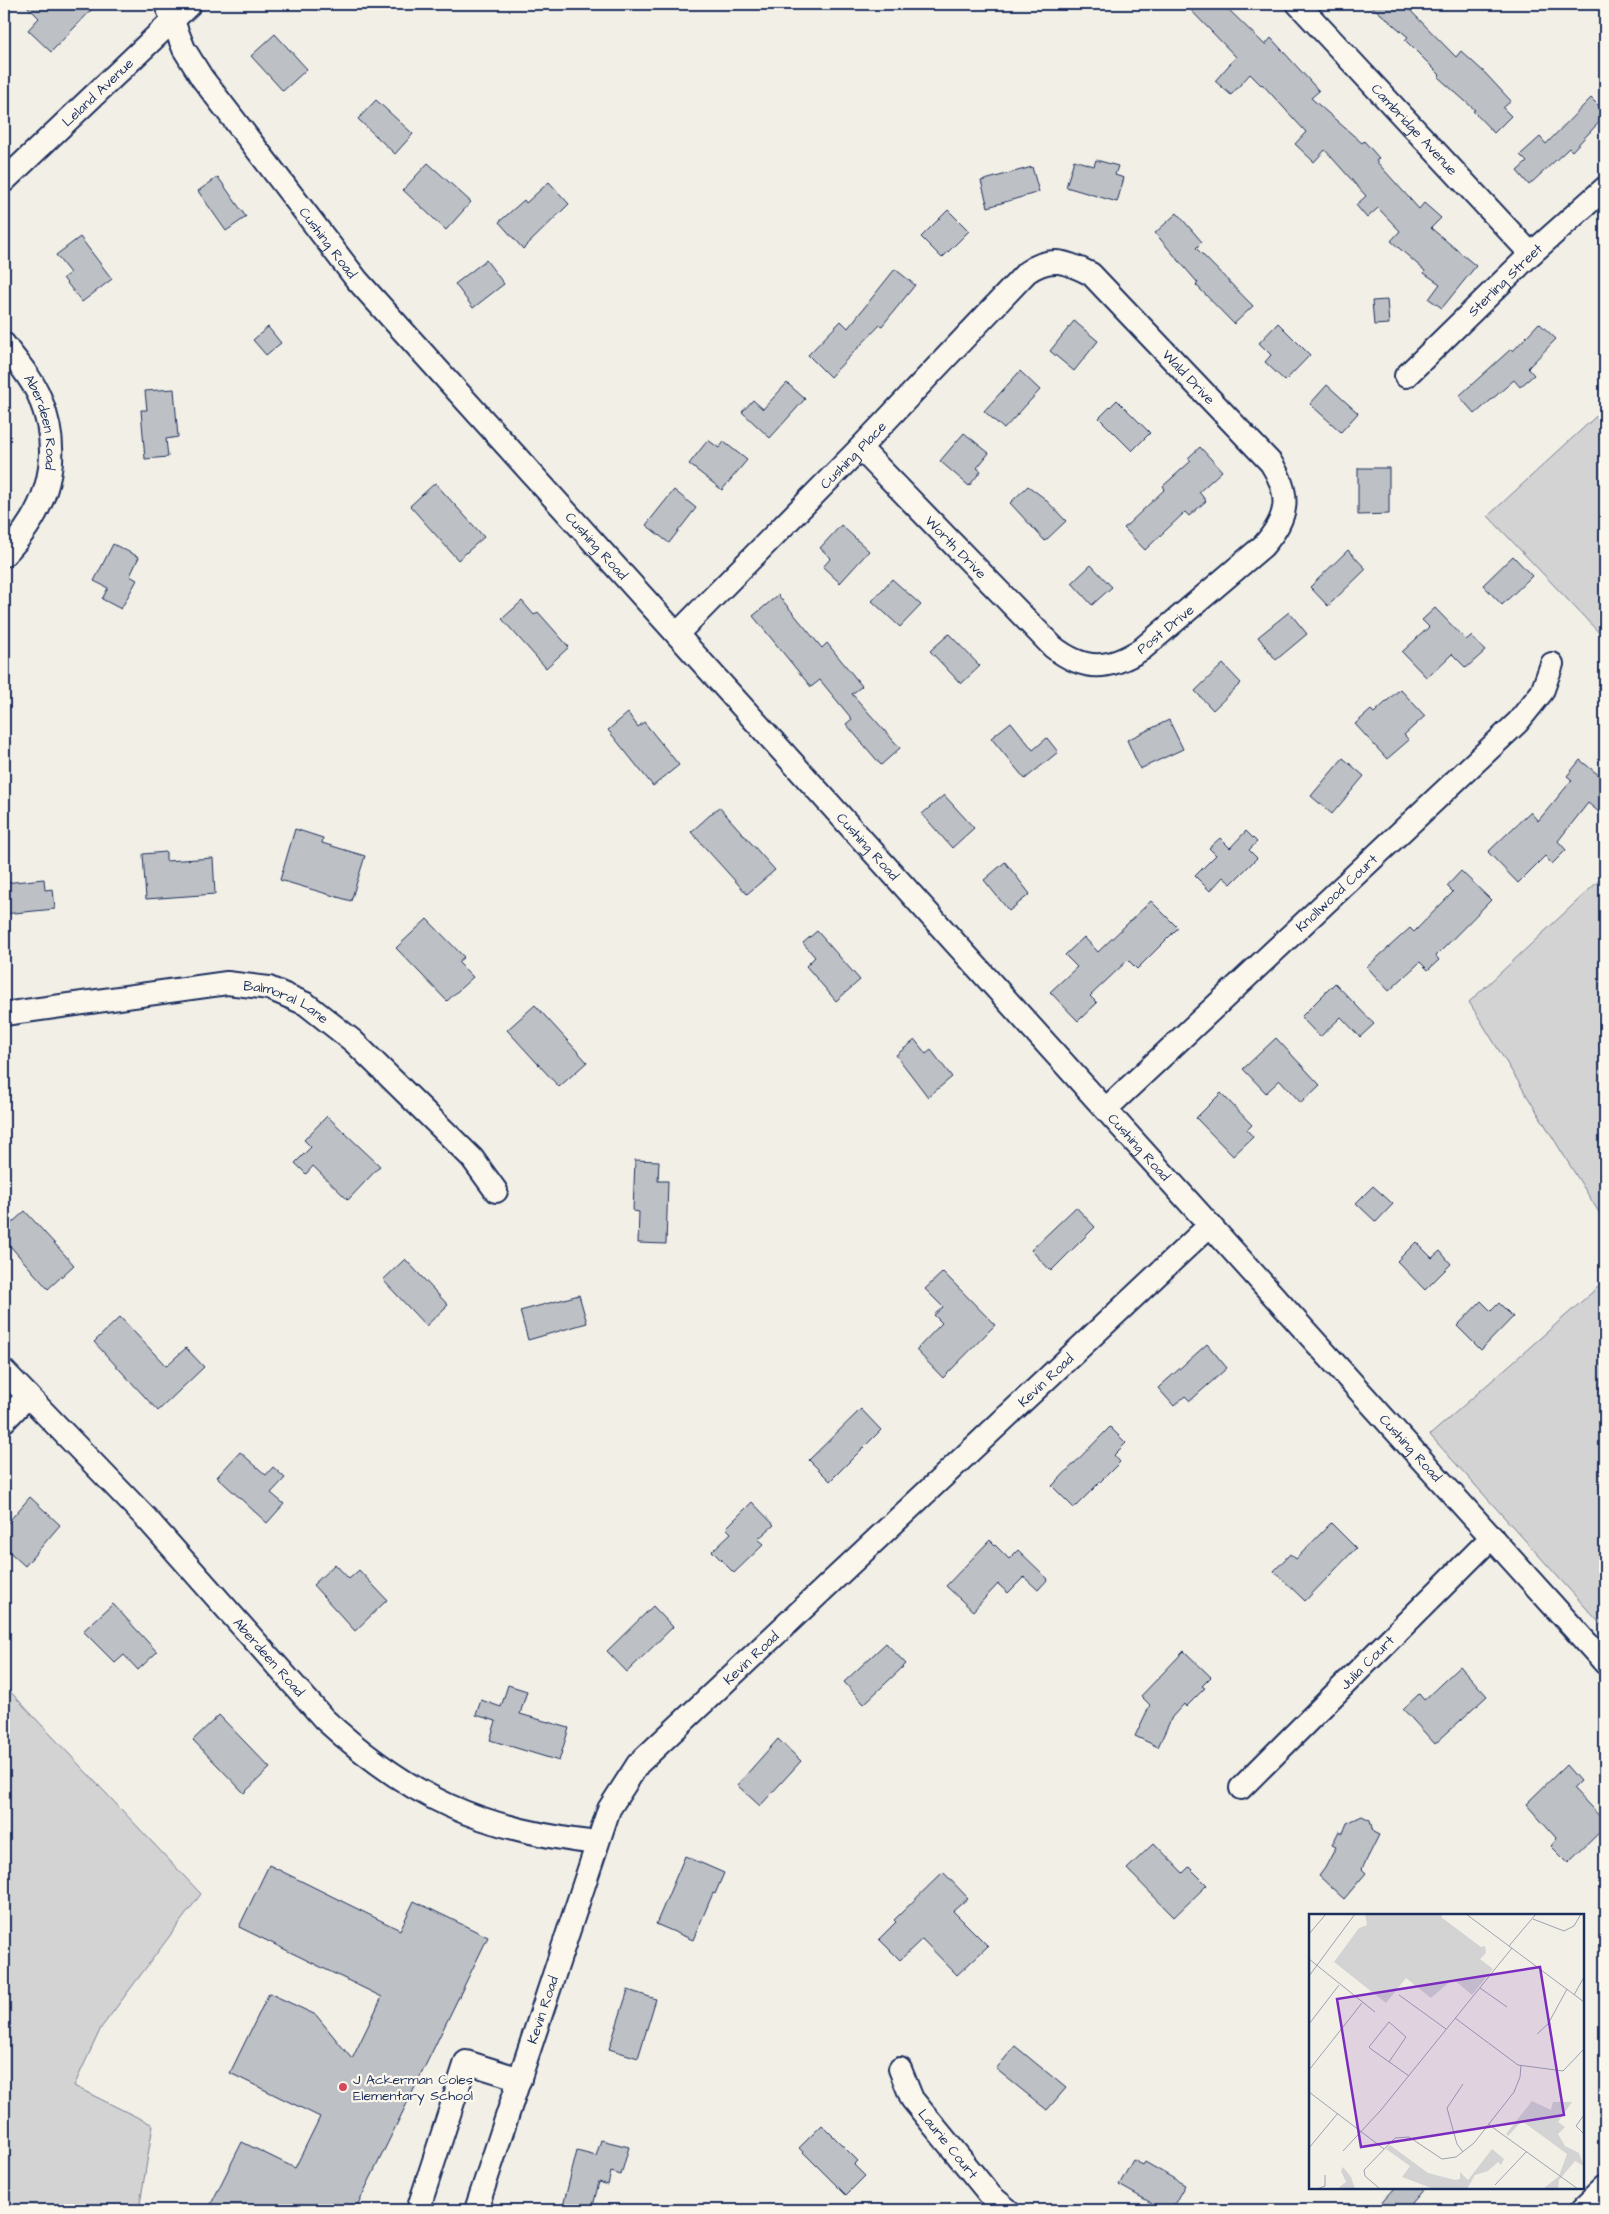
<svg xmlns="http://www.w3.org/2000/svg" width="1609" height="2214" viewBox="0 0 1609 2214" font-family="'Architects Daughter',sans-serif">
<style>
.green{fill:#d2d3d2;stroke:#768198}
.building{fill:#bdc0c4;stroke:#1b2f5e}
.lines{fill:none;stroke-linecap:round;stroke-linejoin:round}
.minor-casing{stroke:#1b2f5e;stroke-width:26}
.minor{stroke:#fbf7ec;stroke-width:22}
.poi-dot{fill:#d1495b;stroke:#fbf7ec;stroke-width:2}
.labels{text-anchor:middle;stroke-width:4.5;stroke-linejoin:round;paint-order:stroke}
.street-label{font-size:14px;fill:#1b2f5e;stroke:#fbf7ec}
.poi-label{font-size:14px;fill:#1b2f5e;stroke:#fbf7ec;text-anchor:start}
.inset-road{fill:none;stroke:#9ca2b0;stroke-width:1}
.view{fill:#7b2cbf;fill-opacity:0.15;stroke:#7b2cbf;stroke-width:2.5}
.inset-edge{fill:none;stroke:#1b2f5e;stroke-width:2.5}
</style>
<rect width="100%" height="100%" fill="#f2efe6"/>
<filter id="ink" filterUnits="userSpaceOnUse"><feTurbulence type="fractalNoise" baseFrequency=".02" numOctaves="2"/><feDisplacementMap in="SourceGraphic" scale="10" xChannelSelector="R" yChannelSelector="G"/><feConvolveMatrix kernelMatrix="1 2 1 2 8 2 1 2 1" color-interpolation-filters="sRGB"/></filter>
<g filter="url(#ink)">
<path class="green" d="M1605,408V639L1488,516Z
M1605,875V1222L1469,1002Z
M1605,1281V1629L1430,1435Z
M4,1685L201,1894L101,2028L74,2086L153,2125L139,2210H11L4,2203Z"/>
<path class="building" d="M25,4H97L51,52L28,30L39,18Z
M1185,4H1223L1265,45L1271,38L1319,91L1311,98L1362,143L1364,141L1379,158L1376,161L1419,209L1424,203L1441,218L1431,228L1476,266L1442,308L1429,299L1440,284L1424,273L1425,271L1391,241L1400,231L1378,208L1367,218L1356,205L1366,196L1325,150L1314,162L1295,144L1306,132L1262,84L1261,85L1250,74L1231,95L1215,81L1236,57Z
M1369,4H1404L1456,57L1461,51L1485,73L1511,101L1503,108L1511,116L1494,133L1473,111L1475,110L1438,77L1440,75L1405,40L1408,37Z
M275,34L307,69L283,91L251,56Z
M1591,98L1605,112V116L1572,151L1569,148L1529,185L1517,171L1527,162L1520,155L1540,137L1546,144Z
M376,100L413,134L395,154L358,119Z
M1074,160L1094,166L1096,160L1118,166L1115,175L1124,178L1117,202L1066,187Z
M428,163L471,202L446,230L403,190Z
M1032,167L1039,192L988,207L981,181Z
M218,177L246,217L226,231L198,191Z
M549,182L569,204L523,249L499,222L524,200L526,203Z
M948,210L969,231L942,258L921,237Z
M1177,213L1202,242L1196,248L1253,306L1234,324L1196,285L1198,283L1155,233Z
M80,237L112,279L82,302L63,278L70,273L56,255Z
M486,260L504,284L473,308L455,284Z
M895,269L915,285L882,326L880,325L830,377L808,355L841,321L848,328Z
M1387,300L1389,324L1374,325L1372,301Z
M1074,321L1098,341L1074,371L1050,351Z
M1278,323L1310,355L1285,381L1265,362L1271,355L1259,343Z
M1539,323L1556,339L1528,368L1534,375L1520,387L1514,380L1475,414L1459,396L1511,349L1513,351Z
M268,327L281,343L266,355L253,340Z
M1020,371L1040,390L1004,429L984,411Z
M787,383L805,399L770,438L742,412L753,400L763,409Z
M1327,385L1358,413L1341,432L1310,404Z
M174,389L178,437L166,439L168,457L145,459L141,410H147L145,391Z
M1117,400L1150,433L1132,451L1099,418Z
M964,433L989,453L977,468L981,471L969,486L940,461Z
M708,440L719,448L724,442L747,460L722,490L689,464Z
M1200,447L1222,471L1199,492L1206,501L1189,516L1185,512L1145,550L1124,528L1165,489L1163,486L1191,461L1188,458Z
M1358,468H1389V514L1358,515Z
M435,483L484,537L458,560L410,506Z
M1028,486L1044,498L1066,521L1045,541L1010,503Z
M674,490L696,508L669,543L646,525Z
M841,525L869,551L840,583L823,567L831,558L820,548Z
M113,544L139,557L130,576L137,580L121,609L102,599L108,588L94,581Z
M1348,550L1366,569L1328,606L1310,587Z
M1513,556L1532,576L1502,605L1483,585Z
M1091,565L1112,587L1092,605L1072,583Z
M892,579L921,605L900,627L872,601Z
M778,595L822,648L827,643L862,686L852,694L900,748L881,765L846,724L852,719L820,680L811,687L753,616Z
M522,601L534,615L538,612L569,647L546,668L502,619Z
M1435,608L1466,640L1471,636L1485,651L1466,668L1452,654L1427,678L1402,652L1429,627L1422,620Z
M1289,612L1307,634L1276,660L1258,637Z
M949,634L980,666L961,684L930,651Z
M1223,664L1241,683L1213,710L1195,691Z
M1400,689L1425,716L1404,735L1409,740L1387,759L1355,724L1371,710L1374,713Z
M628,713L638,727L644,722L679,765L653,786L608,730Z
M1169,720L1183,749L1140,769L1127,740Z
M1011,722L1033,750L1047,738L1058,752L1025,779L991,738Z
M1343,758L1364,776L1332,814L1311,796Z
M1580,760L1605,780V817L1588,803L1558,841L1566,850L1552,864L1545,856L1518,883L1488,852L1530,812L1538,821L1572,780L1567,776Z
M944,795L974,828L952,848L922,814Z
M719,807L775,870L747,894L691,832Z
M295,829L323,838L322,843L365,856L351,901L280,880Z
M1246,831L1257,842L1249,850L1257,858L1231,884L1223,877L1210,891L1195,876L1216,855L1209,848L1220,838L1230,848Z
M166,852V861L213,858L215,894L146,899L143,854Z
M1005,862L1030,894L1009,911L984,880Z
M1461,871L1491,900L1436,956L1439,960L1428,970L1420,962L1389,991L1367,967L1410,928L1414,932L1453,892L1447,886Z
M44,879L45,890L53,889L55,909L4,914V883Z
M1151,901L1178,928L1137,969L1128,960L1090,996L1097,1003L1078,1021L1050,992L1077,967L1065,955L1084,937L1098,952Z
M427,919L464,957L458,962L473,977L447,1001L396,948Z
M817,931L860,980L836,1001L806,966L815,957L803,943Z
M1335,983L1374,1024L1360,1037L1341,1017L1320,1037L1301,1017Z
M535,1005L587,1062L559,1087L507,1030Z
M1276,1038L1320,1085L1301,1103L1280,1080L1266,1093L1243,1069Z
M915,1040L926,1054L931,1050L952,1077L928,1097L896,1055Z
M1221,1093L1252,1125L1247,1130L1253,1137L1233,1156L1196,1118Z
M327,1116L380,1166L348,1200L313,1166L306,1174L295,1163L311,1147L304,1140Z
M635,1160L659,1161L658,1181H668L666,1244L638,1243L639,1212L633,1211Z
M1373,1186L1393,1204L1376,1222L1356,1203Z
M1076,1207L1095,1227L1051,1271L1031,1250Z
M25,1211L74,1265L48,1289L4,1239V1230Z
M1416,1242L1432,1258L1440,1251L1451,1264L1425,1290L1397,1261Z
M405,1259L448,1305L426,1326L383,1280Z
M943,1272L995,1325L943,1378L916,1350L942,1323L934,1315L943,1307L925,1289Z
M579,1295L587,1323L528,1340L520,1311Z
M1481,1301L1491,1311L1499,1303L1513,1317L1481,1350L1457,1326Z
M120,1317L166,1366L186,1348L204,1367L158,1411L94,1342Z
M1207,1344L1227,1368L1190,1401L1185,1396L1174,1406L1158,1388Z
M861,1409L881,1430L830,1481L809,1460Z
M1110,1427L1126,1443L1114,1455L1120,1462L1074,1508L1052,1486Z
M240,1452L266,1475L273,1467L285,1478L271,1493L284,1504L267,1523L217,1477Z
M30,1497L60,1525L25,1566L4,1547V1527Z
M752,1502L774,1525L758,1539L764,1544L734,1573L712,1551L731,1533L726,1528Z
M1331,1523L1356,1548L1305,1601L1274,1571L1290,1554L1296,1559Z
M990,1540L1009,1559L1018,1550L1048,1579L1038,1590L1024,1577L1008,1593L998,1584L973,1611L946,1586Z
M335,1564L349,1579L359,1570L387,1600L355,1631L313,1585Z
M113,1604L157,1652L138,1670L124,1655L115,1663L83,1631Z
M653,1606L673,1627L627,1672L607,1651Z
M886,1643L906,1664L864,1704L844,1682Z
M1184,1651L1211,1677L1202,1686L1205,1688L1186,1707L1184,1704L1172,1717L1158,1747L1135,1736L1150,1705L1141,1696Z
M1460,1666L1487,1696L1435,1744L1403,1709L1419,1694L1424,1700Z
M508,1685L527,1691L520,1714L569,1728L559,1761L490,1740L496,1721L476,1715L481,1700L501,1707Z
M219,1715L270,1768L244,1793L193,1740Z
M778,1739L801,1761L760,1806L737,1785Z
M1566,1765L1580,1781L1573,1788L1605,1822V1827L1568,1863L1551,1846L1557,1839L1526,1804Z
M1362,1816L1370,1820L1373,1832L1379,1835L1362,1869L1366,1873L1344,1899L1319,1876L1325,1868L1336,1847L1332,1845L1339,1831L1343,1833L1347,1823Z
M1154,1843L1183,1873L1189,1867L1207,1885L1174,1917L1127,1869Z
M685,1856L724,1873L715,1894L713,1893L693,1940L656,1924Z
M269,1865L400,1930L414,1901L488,1937L355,2210H208L242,2142L295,2168L320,2117L230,2073L269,1993L316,2015L352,2059L382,1997L239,1927Z
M943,1872L968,1898L953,1911L988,1946L957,1975L922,1939L900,1960L879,1939L896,1922L894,1920Z
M628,1990L656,1999L638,2058L609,2049Z
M1015,2046L1066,2088L1047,2110L996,2069Z
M822,2125L858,2161L854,2165L865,2176L846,2195L799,2148Z
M601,2140L629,2147L621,2175L611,2172L608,2185L599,2182L592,2210H562L577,2151L596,2156Z
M1133,2160L1143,2165L1145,2162L1185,2185L1171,2210H1164L1119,2185Z
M1395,2188H1425L1406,2210H1375Z"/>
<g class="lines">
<g class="minor-casing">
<g id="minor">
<path id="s1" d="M166,4L184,49L202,78L357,280L1605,1663"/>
<path id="s2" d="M1298,4L1531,254"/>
<path id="s3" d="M4,181L190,4"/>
<path id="s4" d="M4,344C16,361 32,378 40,398C64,458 48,510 4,555"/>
<path id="s5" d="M1406,376L1531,254L1605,188"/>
<path id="s6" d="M677,634L860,448L1027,272C1051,255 1067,262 1091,274L1271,463C1292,496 1288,518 1263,546L1142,649C1109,670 1085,672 1053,647L860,448"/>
<path id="s7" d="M4,1014L227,983L269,988L306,1004L353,1041L472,1158L496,1191"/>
<path id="s8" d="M1106,1109L1518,722L1542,692L1552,664"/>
<path id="s9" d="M4,1371L147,1519L324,1719C410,1798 481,1830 597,1843"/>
<path d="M4,1421L28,1396"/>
<path id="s10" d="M1241,1788L1492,1537"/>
<path id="s11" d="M900,2069L912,2099L991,2196L1008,2210"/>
<path d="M418,2210L466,2062L520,2079"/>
<path id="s12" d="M476,2210L609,1809L638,1764L1210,1225"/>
<path d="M1582,2210L1605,2188"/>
</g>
</g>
<use href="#minor" class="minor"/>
</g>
</g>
<circle class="poi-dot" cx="343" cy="2087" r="5"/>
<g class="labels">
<g class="street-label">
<text dy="5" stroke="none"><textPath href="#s3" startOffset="129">Leland Avenue</textPath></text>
<text dy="5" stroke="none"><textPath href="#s2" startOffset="171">Cambridge Avenue</textPath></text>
<text dy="5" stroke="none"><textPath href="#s1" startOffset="290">Cushing Road</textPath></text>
<text dy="5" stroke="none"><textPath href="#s5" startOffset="138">Sterling Street</textPath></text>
<text dy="5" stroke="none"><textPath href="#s6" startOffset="714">Wald Drive</textPath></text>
<text dy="5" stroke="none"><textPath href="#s4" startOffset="89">Aberdeen Road</textPath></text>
<text dy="5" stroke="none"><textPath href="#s6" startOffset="251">Cushing Place</textPath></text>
<text dy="5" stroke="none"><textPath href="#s1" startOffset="695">Cushing Road</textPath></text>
<text transform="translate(956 547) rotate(46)" y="5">Worth Drive</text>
<text transform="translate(1165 629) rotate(-39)" y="5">Post Drive</text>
<text dy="5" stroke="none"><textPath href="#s1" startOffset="1100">Cushing Road</textPath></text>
<text dy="5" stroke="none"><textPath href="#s8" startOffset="316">Knollwood Court</textPath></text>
<text dy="5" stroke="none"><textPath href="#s7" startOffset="288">Balmoral Lane</textPath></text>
<text dy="5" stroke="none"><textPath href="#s1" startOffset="1505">Cushing Road</textPath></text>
<text dy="5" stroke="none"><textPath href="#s12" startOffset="1036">Kevin Road</textPath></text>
<text dy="5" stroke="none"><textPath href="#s1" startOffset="1910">Cushing Road</textPath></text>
<text dy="5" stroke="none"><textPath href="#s9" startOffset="390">Aberdeen Road</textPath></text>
<text dy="5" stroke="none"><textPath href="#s12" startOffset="631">Kevin Road</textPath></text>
<text dy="5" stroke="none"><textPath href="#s10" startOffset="178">Julia Court</textPath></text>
<text dy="5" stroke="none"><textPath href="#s12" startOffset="211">Kevin Road</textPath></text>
<text dy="5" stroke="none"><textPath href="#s11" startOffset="90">Laurie Court</textPath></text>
</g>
<g class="poi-label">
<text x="353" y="2084">J Ackerman Coles<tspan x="353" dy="16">Elementary School</tspan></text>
</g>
</g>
<g transform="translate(1309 1914)">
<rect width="275" height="275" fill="#f2efe6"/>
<path d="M56,0H134L132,3L172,33L176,32L177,39L171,45L184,55L163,81L144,65L122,84L97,64L77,89L25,48L50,14L58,11ZM223,187L242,196L244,188H263L249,208L256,213L249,220L256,232L270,239L275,252L266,247L250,266L249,275H234L250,262L258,240L213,207L199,222L197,220ZM81,231L119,259L146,266L151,265V258L159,266L183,235L195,245L192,251L189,248L179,257L166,261L158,275H125L93,263L101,252L77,235ZM34,253L42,263L46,275H28L37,268L32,257Z" fill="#d2d3d2"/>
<path class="inset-road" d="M157,0L275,88M224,5L255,17L265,12L272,0M0,20L17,0M200,32L227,0M0,45L66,98M0,62L46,0M171,74L198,93M90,81L137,115M265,81L275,63M146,104L209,151L254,157L275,135M0,110L30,71M228,120L239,110L258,75M80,148L97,123L80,108L60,133L62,135L100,162M0,156L53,89M154,170L138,194L148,230L154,238M0,178L75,235M275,201L267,212L275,220M179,210L269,275M0,234L29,199M34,237L72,196L203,34M186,271L218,237M8,275L16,272V261M71,275L56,262L55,256L86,224L100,223L133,245L147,243L165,229L205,178L211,163L212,151"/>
<path class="view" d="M231,53L255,201L52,233L28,85Z"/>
<rect width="275" height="275" class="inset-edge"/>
</g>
<rect width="1609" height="2214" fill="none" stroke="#fbf7ec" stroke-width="20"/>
<rect x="10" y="10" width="1589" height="2194" fill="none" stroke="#1b2f5e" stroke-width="2" filter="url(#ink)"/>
</svg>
